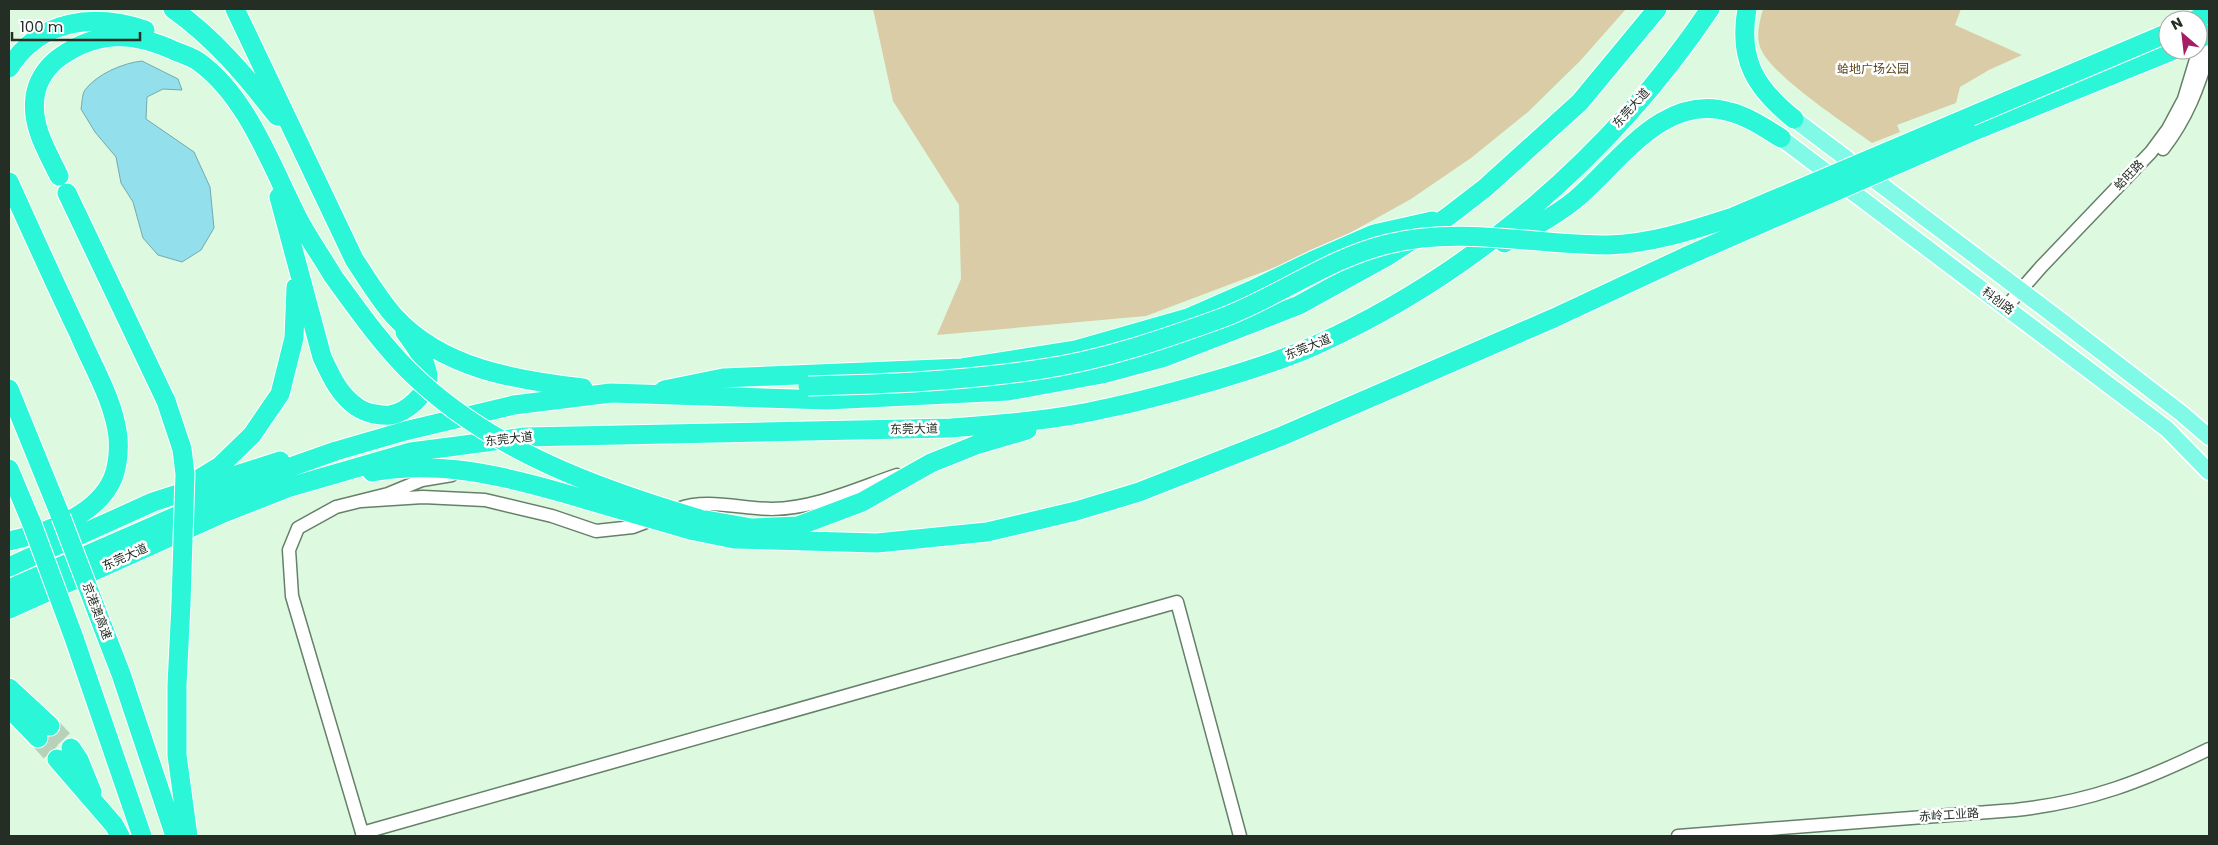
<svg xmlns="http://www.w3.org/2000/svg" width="2218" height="845" viewBox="0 0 2218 845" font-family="Poppins,'Noto Sans SC',sans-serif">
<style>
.green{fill:#dbcca8}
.water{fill:#93dfeb;stroke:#72aab0}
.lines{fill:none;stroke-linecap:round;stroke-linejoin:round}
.highway-tunnel{stroke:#b8d1bb;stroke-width:19;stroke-dasharray:19 9;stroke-linecap:butt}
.minor-casing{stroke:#668069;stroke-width:15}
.major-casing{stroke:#fff;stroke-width:19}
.highway-casing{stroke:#fff;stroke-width:21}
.minor{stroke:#fff;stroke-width:12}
.major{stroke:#80fae7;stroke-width:16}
.highway{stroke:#2bf6d7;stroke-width:19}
.highway-bridge-casing{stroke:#fff;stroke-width:21;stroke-linecap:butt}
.highway-bridge{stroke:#2bf6d7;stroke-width:19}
.labels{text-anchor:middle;stroke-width:5;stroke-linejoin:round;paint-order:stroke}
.park-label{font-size:12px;fill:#57451b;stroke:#fff}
.street-label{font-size:12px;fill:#242e25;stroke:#fff}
</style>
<rect width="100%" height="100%" fill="#ddfae0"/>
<path class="green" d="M873,9H1626L1580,61L1528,112L1471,158L1411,199L1348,234L1281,265L1146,316L937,335L961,279L959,205L893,101Z
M1763,9H1961L1955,25L2022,55L1989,70L1960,87L1956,103L1897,125L1900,132L1872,143C1847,125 1769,74 1760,47C1756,35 1760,20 1763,9Z"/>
<path class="water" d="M142,61L178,79L182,90L163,89L147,97L146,119L194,152L210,187L214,228L201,250L182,262L158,255L143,238L133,202L121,183L116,157L95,132L81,109C82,104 82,94 85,90C97,74 123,63 142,61Z"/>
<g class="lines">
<path class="highway-tunnel" d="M50,726L71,748
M38,738L57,759"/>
<g class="minor-casing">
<path id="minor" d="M2163,149C2187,118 2198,88 2209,51
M2006,307L2041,267L2151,152L2168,129L2184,99L2204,33
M361,501L423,497L485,500L552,516L596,531L633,527L654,519
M678,509C706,498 743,509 772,509C816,508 856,489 897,475
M362,833L1177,602L1240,836
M363,836L292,596L289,550L298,528L336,507L388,494L422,480L452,475
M1678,836L2015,810C2090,802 2143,781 2209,749"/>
</g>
<g class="major-casing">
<path id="major" d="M1794,119L2060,320L2181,413L2209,437
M1781,138L2167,429L2209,472"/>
</g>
<g class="highway-casing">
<path id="highway" d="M173,9C214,38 246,76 277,116
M235,9L354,259C367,279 379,299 394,316C442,369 516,380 583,388
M1747,9C1738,59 1755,88 1794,119
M2195,20L2209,13
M9,68C40,19 94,13 145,30
M1969,133L2174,50
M59,176C47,151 31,126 35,97C37,81 47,66 60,57C98,30 134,32 175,51C182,54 192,57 199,62C249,98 273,171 301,224C311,242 323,259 333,276
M9,182C32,233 55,284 79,334C93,367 114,401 118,437C119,451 118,465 113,478C97,516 45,533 9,541
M67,193L166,401
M279,197L322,357C331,376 339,395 357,407C365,413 380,416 390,415C406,413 429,393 428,376C426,359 414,345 405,332
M1504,243C1528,230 1554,217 1576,199C1619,163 1663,92 1730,112C1749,117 1765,128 1781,138
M9,389L61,517
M664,390L723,378L962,368L1076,350L1188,318L1252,290L1312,261L1374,234L1432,221
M9,469L32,524
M372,472C437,460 501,475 563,493
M197,480L220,466L252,435L280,394L294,338L296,287
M706,520L752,528L798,526L862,502L931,463L976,445L1027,430
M690,530L734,539L877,543L987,532L1076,511L1139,492L1282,436L1554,318L1687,256
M9,567L153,502L280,461
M9,589L282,470L336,451L405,431L514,405L611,393L827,400L1008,391L1102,374L1165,357L1299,305L1386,257L1446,218L1485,188L1580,102L1657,9
M181,604L177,685V755L188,836
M9,609L221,514L290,487L411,452L525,437L951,428C1004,424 1057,420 1108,408C1143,401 1178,391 1213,381C1247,371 1283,360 1316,345C1474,274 1613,153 1710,9
M102,625L121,674L175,836
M74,638L142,836
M9,688L50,726
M9,708L38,738
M71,748L79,760L92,792
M57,759L114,825L120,836"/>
</g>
<use href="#minor" class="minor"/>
<use href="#major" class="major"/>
<use href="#highway" class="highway"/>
<g class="highway-bridge-casing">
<path id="highway-bridge" d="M2198,39L2209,34
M1687,256L1969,133
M333,276C357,309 380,342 409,371C488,449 595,488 700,519
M808,386C887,384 964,381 1042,369C1103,360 1164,339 1222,318C1278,297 1329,258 1388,244C1461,226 1534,245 1608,245C1651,244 1693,230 1733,217L2168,33
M166,401L182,449L185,474L181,604
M563,493L690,530
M61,517L102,625
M32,524L74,638"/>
</g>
<use href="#highway-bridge" class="highway-bridge"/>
</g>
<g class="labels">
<g class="park-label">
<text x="1873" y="73">蛤地广场公园</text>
</g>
<g class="street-label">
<text transform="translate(1631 108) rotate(-48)" y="4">东莞大道</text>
<text transform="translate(2129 175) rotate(-46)" y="4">蛤旺路</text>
<text transform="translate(1998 301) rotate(37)" y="4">科创路</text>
<text transform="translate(1308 347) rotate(-22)" y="4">东莞大道</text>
<text transform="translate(914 429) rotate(-1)" y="4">东莞大道</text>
<text transform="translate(509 439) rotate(-6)" y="4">东莞大道</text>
<text transform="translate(125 557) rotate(-24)" y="4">东莞大道</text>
<text transform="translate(97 611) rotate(69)" y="4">京港澳高速</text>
<text transform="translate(1949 815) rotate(-4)" y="4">赤岭工业路</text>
</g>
</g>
<rect width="2218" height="845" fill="none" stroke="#242e25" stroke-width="20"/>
<g transform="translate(2183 35) rotate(332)"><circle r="24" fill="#ffffff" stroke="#a7aba8"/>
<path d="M0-4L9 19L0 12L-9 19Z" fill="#a51d64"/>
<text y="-8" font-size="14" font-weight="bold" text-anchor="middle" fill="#242e25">N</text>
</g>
<path d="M12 32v8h128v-8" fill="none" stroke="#242e25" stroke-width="2.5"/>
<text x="20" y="32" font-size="15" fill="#242e25" stroke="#ffffff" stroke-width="4" paint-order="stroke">100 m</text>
</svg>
